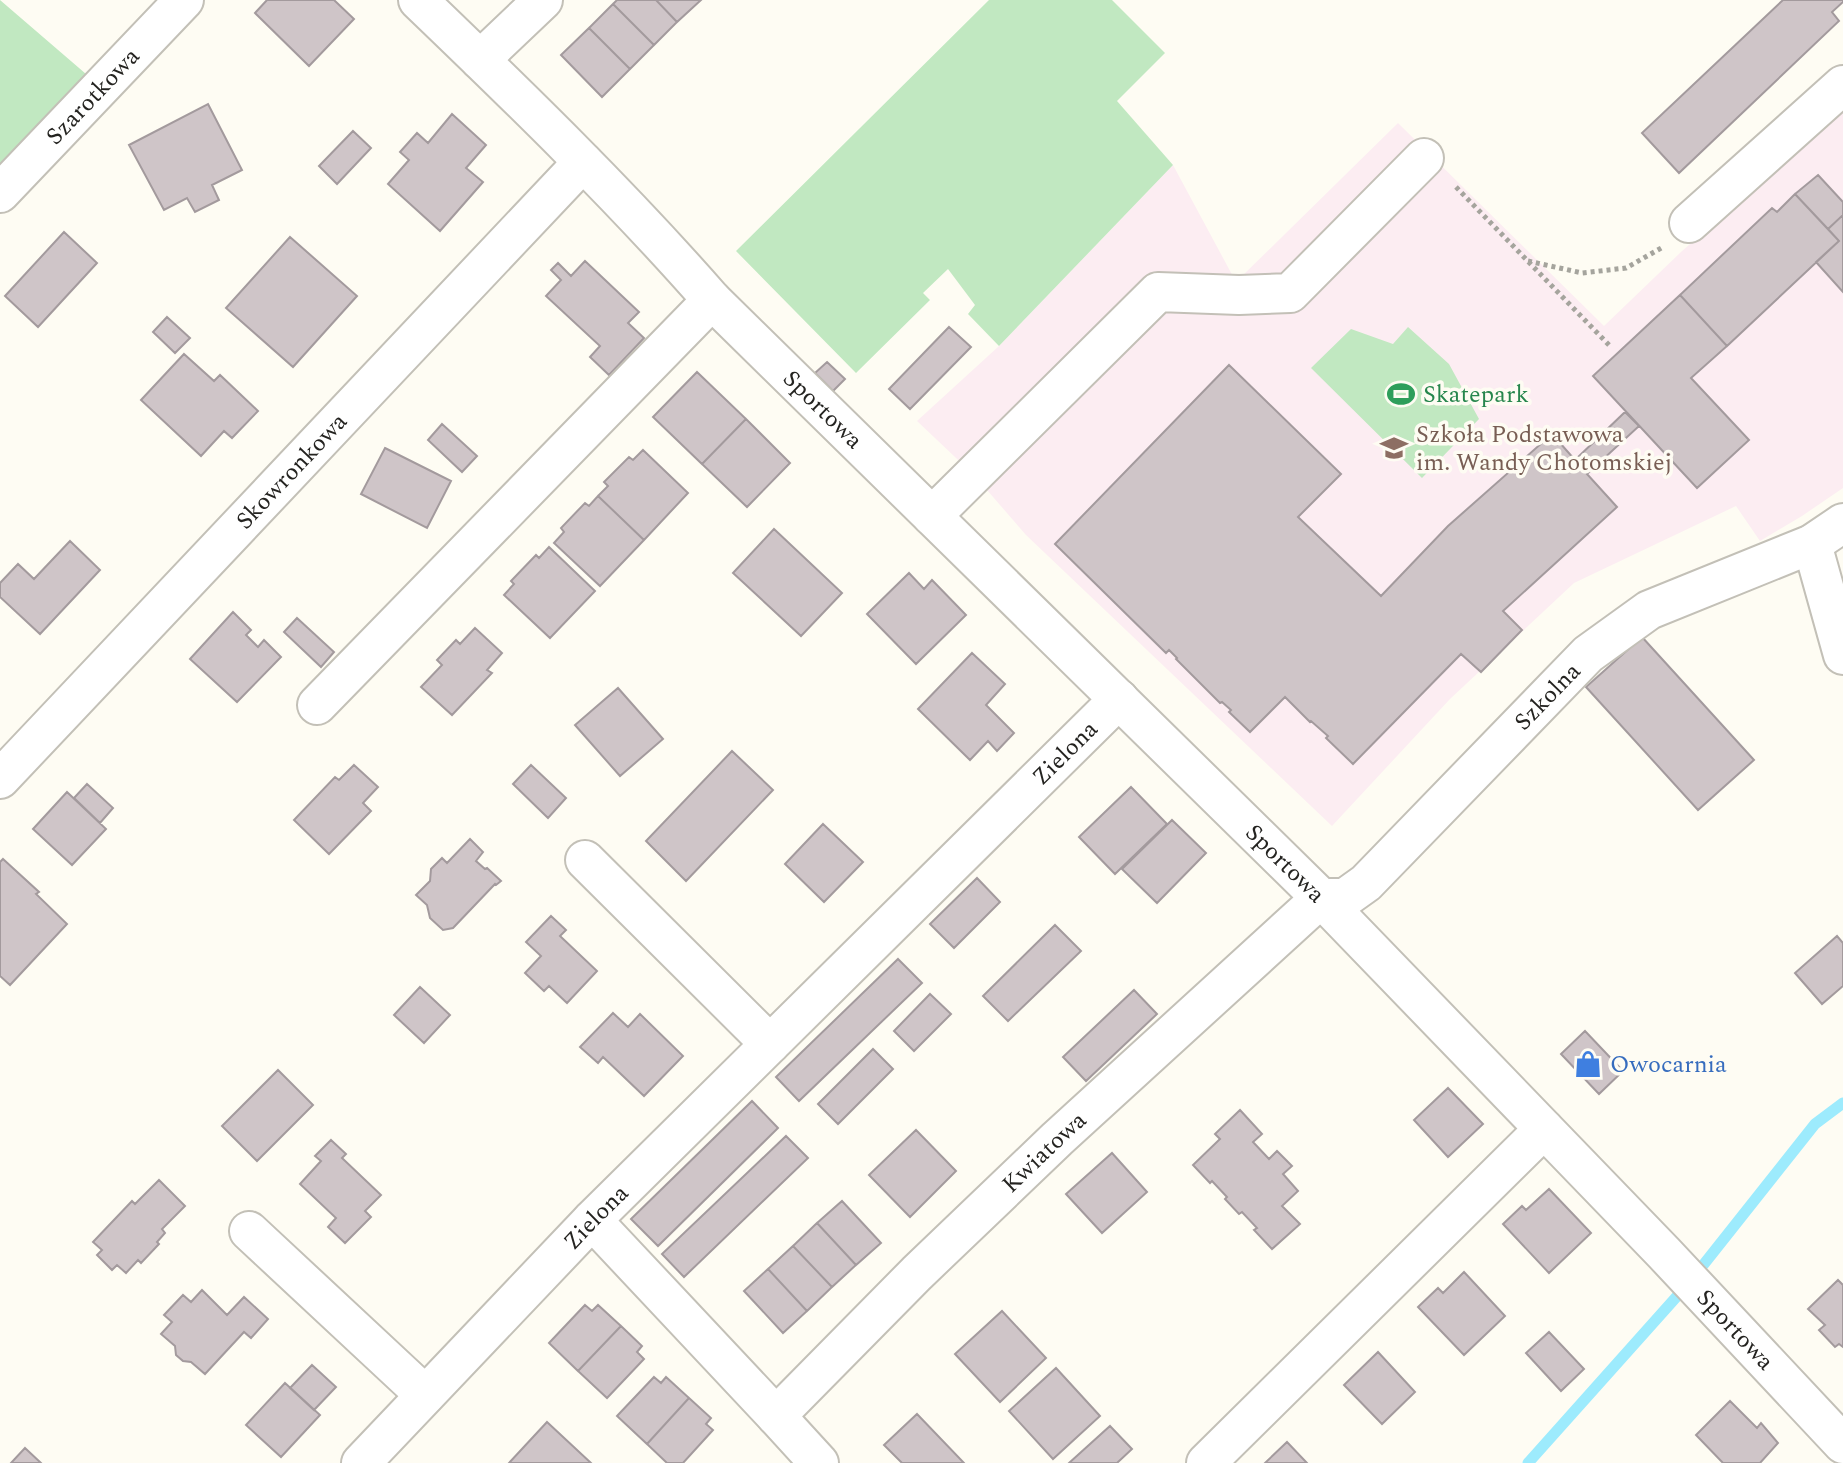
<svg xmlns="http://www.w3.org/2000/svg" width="1843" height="1463" viewBox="0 0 1843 1463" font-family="Spectral,serif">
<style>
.education{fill:#fcedf2}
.green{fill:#c1e8c1}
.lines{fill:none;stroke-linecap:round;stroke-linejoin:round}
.stream{stroke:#9debfd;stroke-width:11}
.building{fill:#cfc5c8;stroke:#a39a9d;stroke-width:2}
.minor-casing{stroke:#c3c0b7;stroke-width:42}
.path{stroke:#a5a49d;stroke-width:5;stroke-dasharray:4 4;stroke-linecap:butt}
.minor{stroke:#fff;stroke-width:38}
.labels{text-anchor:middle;stroke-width:7;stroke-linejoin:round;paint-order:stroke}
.street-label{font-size:24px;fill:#242320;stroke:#fefcf3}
.leisure-label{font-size:24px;fill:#27864d;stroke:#fefcf3;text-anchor:start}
.education-label{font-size:24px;fill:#785e54;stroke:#fefcf3;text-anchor:start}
.shop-label{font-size:24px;fill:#366cbe;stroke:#fefcf3;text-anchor:start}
</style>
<rect width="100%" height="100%" fill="#fefcf3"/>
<path class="education" d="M1843,108V488L1802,516L1760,541L1736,506L1574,583L1450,699L1332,826L1026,535L974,475L917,421L999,346L1173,165L1236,282L1398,123L1604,326L1681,252Z"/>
<path class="green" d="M0,0L86,74L0,166Z
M989,0H1112L1165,53L1117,101L1173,165L999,346L968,314L975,305L948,269L923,293L930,300L856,373L736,251Z
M1408,327L1449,364L1479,419L1422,478L1311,368L1351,329L1393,344Z"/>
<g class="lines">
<path class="stream" d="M1704,1264L1815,1124L1843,1103
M1528,1463L1679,1294"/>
</g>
<path class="building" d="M267,0H334L354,19L309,66L255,13Z
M617,0H656L677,22L654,45L613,4Z
M656,0H701L677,22Z
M1783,0H1843V2L1832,12L1839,21L1679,173L1642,133Z
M613,4L654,45L630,69L589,28Z
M589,28L630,69L602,97L561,55Z
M208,104L242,170L212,185L219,200L195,212L187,198L164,210L129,145Z
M452,114L486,145L466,168L483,182L440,231L388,184L409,160L400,152L417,133L428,143Z
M353,131L371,148L337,184L319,166Z
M1818,175L1843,202V215L1828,229L1795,194Z
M1795,194L1839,241L1727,346L1680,295L1772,208L1777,212Z
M1843,215V292L1816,262L1839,241L1828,229Z
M64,232L97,263L38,327L5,296Z
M290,237L357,296L293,367L226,308Z
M585,261L639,312L628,323L644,338L609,375L590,357L600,346L546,296L561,280L551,270L558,263L571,276Z
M1680,295L1727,346L1691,378L1749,440L1697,488L1593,376Z
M167,317L190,338L175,353L153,332Z
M949,327L971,347L910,409L889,389Z
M184,354L214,381L220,375L258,411L232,438L224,431L201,456L141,400Z
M827,362L845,379L833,391L815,373Z
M1229,365L1341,474L1298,517L1381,596L1448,526L1552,434L1575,460L1625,412L1639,426L1587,474L1617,507L1503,611L1522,630L1481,672L1461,654L1353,764L1326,738L1328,736L1311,721L1310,722L1285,697L1250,732L1229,712L1231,710L1222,702L1220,703L1176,659L1177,658L1169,650L1166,653L1055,544Z
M697,372L746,419L702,464L653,417Z
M746,419L790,463L747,507L702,464Z
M442,424L477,456L462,472L428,440Z
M385,448L451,481L427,528L361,494Z
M643,450L688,493L644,540L598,496L608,486L604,482L629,457L633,460Z
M598,496L644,540L600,586L554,543L564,532L561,528L585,503L589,506Z
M774,529L842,593L801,636L733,573Z
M70,541L100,570L40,634L0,597V583L18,564L34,579Z
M549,547L595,591L550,638L504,595L514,584L511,581L536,555L539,558Z
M909,573L924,589L932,580L966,615L916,664L867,614Z
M233,612L251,630L246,635L258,647L264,640L281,657L237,702L190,659Z
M297,618L334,652L321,667L284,632Z
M475,628L502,653L487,670L492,673L452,715L421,687L442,665L437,660L456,640L460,644Z
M1642,637L1754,760L1698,810L1586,687Z
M972,653L1005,684L986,705L1014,733L997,751L988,741L970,760L918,709Z
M618,688L663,739L620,776L575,725Z
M732,751L773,790L686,881L646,841Z
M354,765L378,787L363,803L371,811L329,854L294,820L335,777L339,780Z
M531,765L566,798L548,818L513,784Z
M87,784L113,808L100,823L74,798Z
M1131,787L1167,824L1115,874L1079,837Z
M67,792L106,829L72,865L33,829Z
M1172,820L1206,853L1157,903L1122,869Z
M823,824L863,862L824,902L785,864Z
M470,839L483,852L476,861L485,869L487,868L501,881L496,885L495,884L453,928L443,930L430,918L427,905L416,895L430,881L431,869L442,858L447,863Z
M3,859L39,892L36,894L67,924L10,985L0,976V862Z
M977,878L1000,902L954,948L930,924Z
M551,916L566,930L560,936L597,971L567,1003L549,986L544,991L525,973L541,956L526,942Z
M1055,925L1081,951L1008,1021L983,996Z
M1837,936L1843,943V986L1822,1004L1795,973Z
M898,959L922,983L799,1101L776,1077Z
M420,987L450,1015L424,1043L394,1015Z
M1134,990L1157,1014L1086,1081L1063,1057Z
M930,994L951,1014L914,1051L894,1031Z
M613,1013L628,1027L640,1014L683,1056L644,1096L603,1057L598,1063L580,1047Z
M1585,1031L1623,1071L1599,1094L1561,1054Z
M873,1049L893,1069L838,1124L818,1104Z
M278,1070L313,1105L257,1161L222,1126Z
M1448,1088L1483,1124L1448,1157L1414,1120Z
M752,1101L778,1128L658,1246L631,1219Z
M1240,1110L1262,1134L1253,1142L1269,1159L1277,1151L1292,1166L1283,1174L1298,1191L1282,1206L1300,1224L1272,1249L1254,1230L1257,1228L1242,1212L1239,1214L1225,1199L1227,1197L1212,1181L1210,1183L1193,1165L1220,1139L1215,1134Z
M916,1130L956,1171L910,1217L869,1175Z
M786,1136L808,1158L684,1277L662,1254Z
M331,1140L346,1154L342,1158L381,1195L365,1211L371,1217L345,1243L328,1227L336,1218L300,1184L321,1161L315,1156Z
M1112,1153L1147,1192L1102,1233L1066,1194Z
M159,1180L185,1206L162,1229L165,1233L157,1242L159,1244L141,1263L138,1260L126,1273L117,1265L112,1270L97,1255L102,1250L93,1242L132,1201L135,1204Z
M1549,1189L1591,1233L1549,1273L1503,1224L1522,1206L1526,1210Z
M842,1201L881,1243L856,1265L817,1223Z
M817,1223L856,1265L832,1287L793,1246Z
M793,1246L832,1287L807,1311L768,1269Z
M768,1269L807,1311L783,1333L744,1291Z
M1464,1272L1505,1316L1464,1355L1418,1307L1438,1288L1443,1293Z
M1838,1280L1843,1285V1347L1839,1344L1835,1347L1819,1330L1825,1325L1808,1309Z
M202,1290L227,1315L244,1297L268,1319L251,1338L244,1332L205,1374L191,1362L183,1361L176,1355L175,1346L161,1334L172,1322L164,1315L183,1295L191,1302Z
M585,1305L592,1311L598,1305L621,1326L578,1371L549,1343Z
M1002,1311L1046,1358L1000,1402L955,1354Z
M621,1326L642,1346L637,1352L644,1359L607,1398L578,1371Z
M1549,1332L1584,1369L1561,1391L1526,1353Z
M1378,1352L1415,1392L1382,1424L1344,1385Z
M312,1365L336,1387L314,1410L290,1388Z
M1056,1368L1100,1416L1053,1459L1009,1411Z
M654,1377L661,1383L666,1377L689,1398L647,1444L617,1416Z
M285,1383L320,1415L281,1457L246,1425Z
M689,1398L711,1418L706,1424L713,1430L683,1463H667L647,1444Z
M1730,1401L1757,1428L1761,1423L1778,1443L1760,1463H1723L1696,1435Z
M917,1414L964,1463H902L884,1445Z
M547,1422L591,1463H509Z
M1110,1426L1132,1449L1117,1463H1069Z
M1287,1442L1307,1463H1265Z
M25,1448L41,1463H11Z"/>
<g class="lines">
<g class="minor-casing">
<g id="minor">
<path id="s1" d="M418,0C519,97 620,195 712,300L1321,898L1664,1253L1843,1444"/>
<path d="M480,60L543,0"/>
<path id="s2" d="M0,193L184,0"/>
<path d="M1689,223L1843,85"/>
<path d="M932,516L1158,292L1239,295L1290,293L1424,158"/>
<path d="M1812,544L1843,655"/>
<path d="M317,705L712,300"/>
<path id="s3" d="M0,779L583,162"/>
<path d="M585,860L770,1044"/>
<path id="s4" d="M1321,898H1345L1366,883L1588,654L1649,610L1812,544L1843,523"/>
<path d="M592,1220L776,1416"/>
<path d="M249,1231L425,1395"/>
<path id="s5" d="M361,1463L592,1220L1119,699"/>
<path id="s6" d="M819,1463L776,1416L917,1273L1057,1139L1321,898"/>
<path d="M1206,1463L1544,1129"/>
</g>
</g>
<path class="path" d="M1456,187L1609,345
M1528,261L1582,273L1626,268L1663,247"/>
<use href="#minor" class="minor"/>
</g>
<defs>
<g id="stadium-bare" transform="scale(2.16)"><path d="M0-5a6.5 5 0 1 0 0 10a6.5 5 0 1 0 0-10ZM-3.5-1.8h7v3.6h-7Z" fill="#2e9e5b" stroke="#fefcf3" stroke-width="2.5" paint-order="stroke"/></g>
<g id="school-bare" transform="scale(2.16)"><path d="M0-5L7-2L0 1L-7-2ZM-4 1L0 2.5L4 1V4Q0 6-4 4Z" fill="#8d6e63" stroke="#fefcf3" stroke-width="2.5" paint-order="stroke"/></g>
<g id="shop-bare" transform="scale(2.16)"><path d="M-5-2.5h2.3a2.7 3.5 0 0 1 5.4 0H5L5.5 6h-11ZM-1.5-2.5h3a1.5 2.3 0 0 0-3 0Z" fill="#3f7fe0" stroke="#fefcf3" stroke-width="2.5" paint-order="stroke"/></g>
</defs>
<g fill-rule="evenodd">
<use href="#stadium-bare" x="1401" y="394"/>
<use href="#school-bare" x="1394" y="448"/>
<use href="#shop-bare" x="1588" y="1064"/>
</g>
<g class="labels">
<g class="street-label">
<text dy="8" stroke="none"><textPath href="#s2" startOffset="134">Szarotkowa</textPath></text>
<text dy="8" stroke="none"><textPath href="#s1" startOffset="576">Sportowa</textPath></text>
<text dy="8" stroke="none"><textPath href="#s3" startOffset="424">Skowronkowa</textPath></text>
<text dy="8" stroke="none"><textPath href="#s4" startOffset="310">Szkolna</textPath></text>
<text dy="8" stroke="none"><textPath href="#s5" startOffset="1000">Zielona</textPath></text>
<text dy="8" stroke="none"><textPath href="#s1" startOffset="1224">Sportowa</textPath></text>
<text dy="8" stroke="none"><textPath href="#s6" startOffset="440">Kwiatowa</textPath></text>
<text dy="8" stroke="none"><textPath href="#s5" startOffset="340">Zielona</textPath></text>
<text dy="8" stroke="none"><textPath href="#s1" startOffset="1872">Sportowa</textPath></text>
</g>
<g class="leisure-label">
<text x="1423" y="402">Skatepark</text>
</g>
<g class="education-label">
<text x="1416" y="442">Szkoła Podstawowa<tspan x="1416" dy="28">im. Wandy Chotomskiej</tspan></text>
</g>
<g class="shop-label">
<text x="1610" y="1072">Owocarnia</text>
</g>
</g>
</svg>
